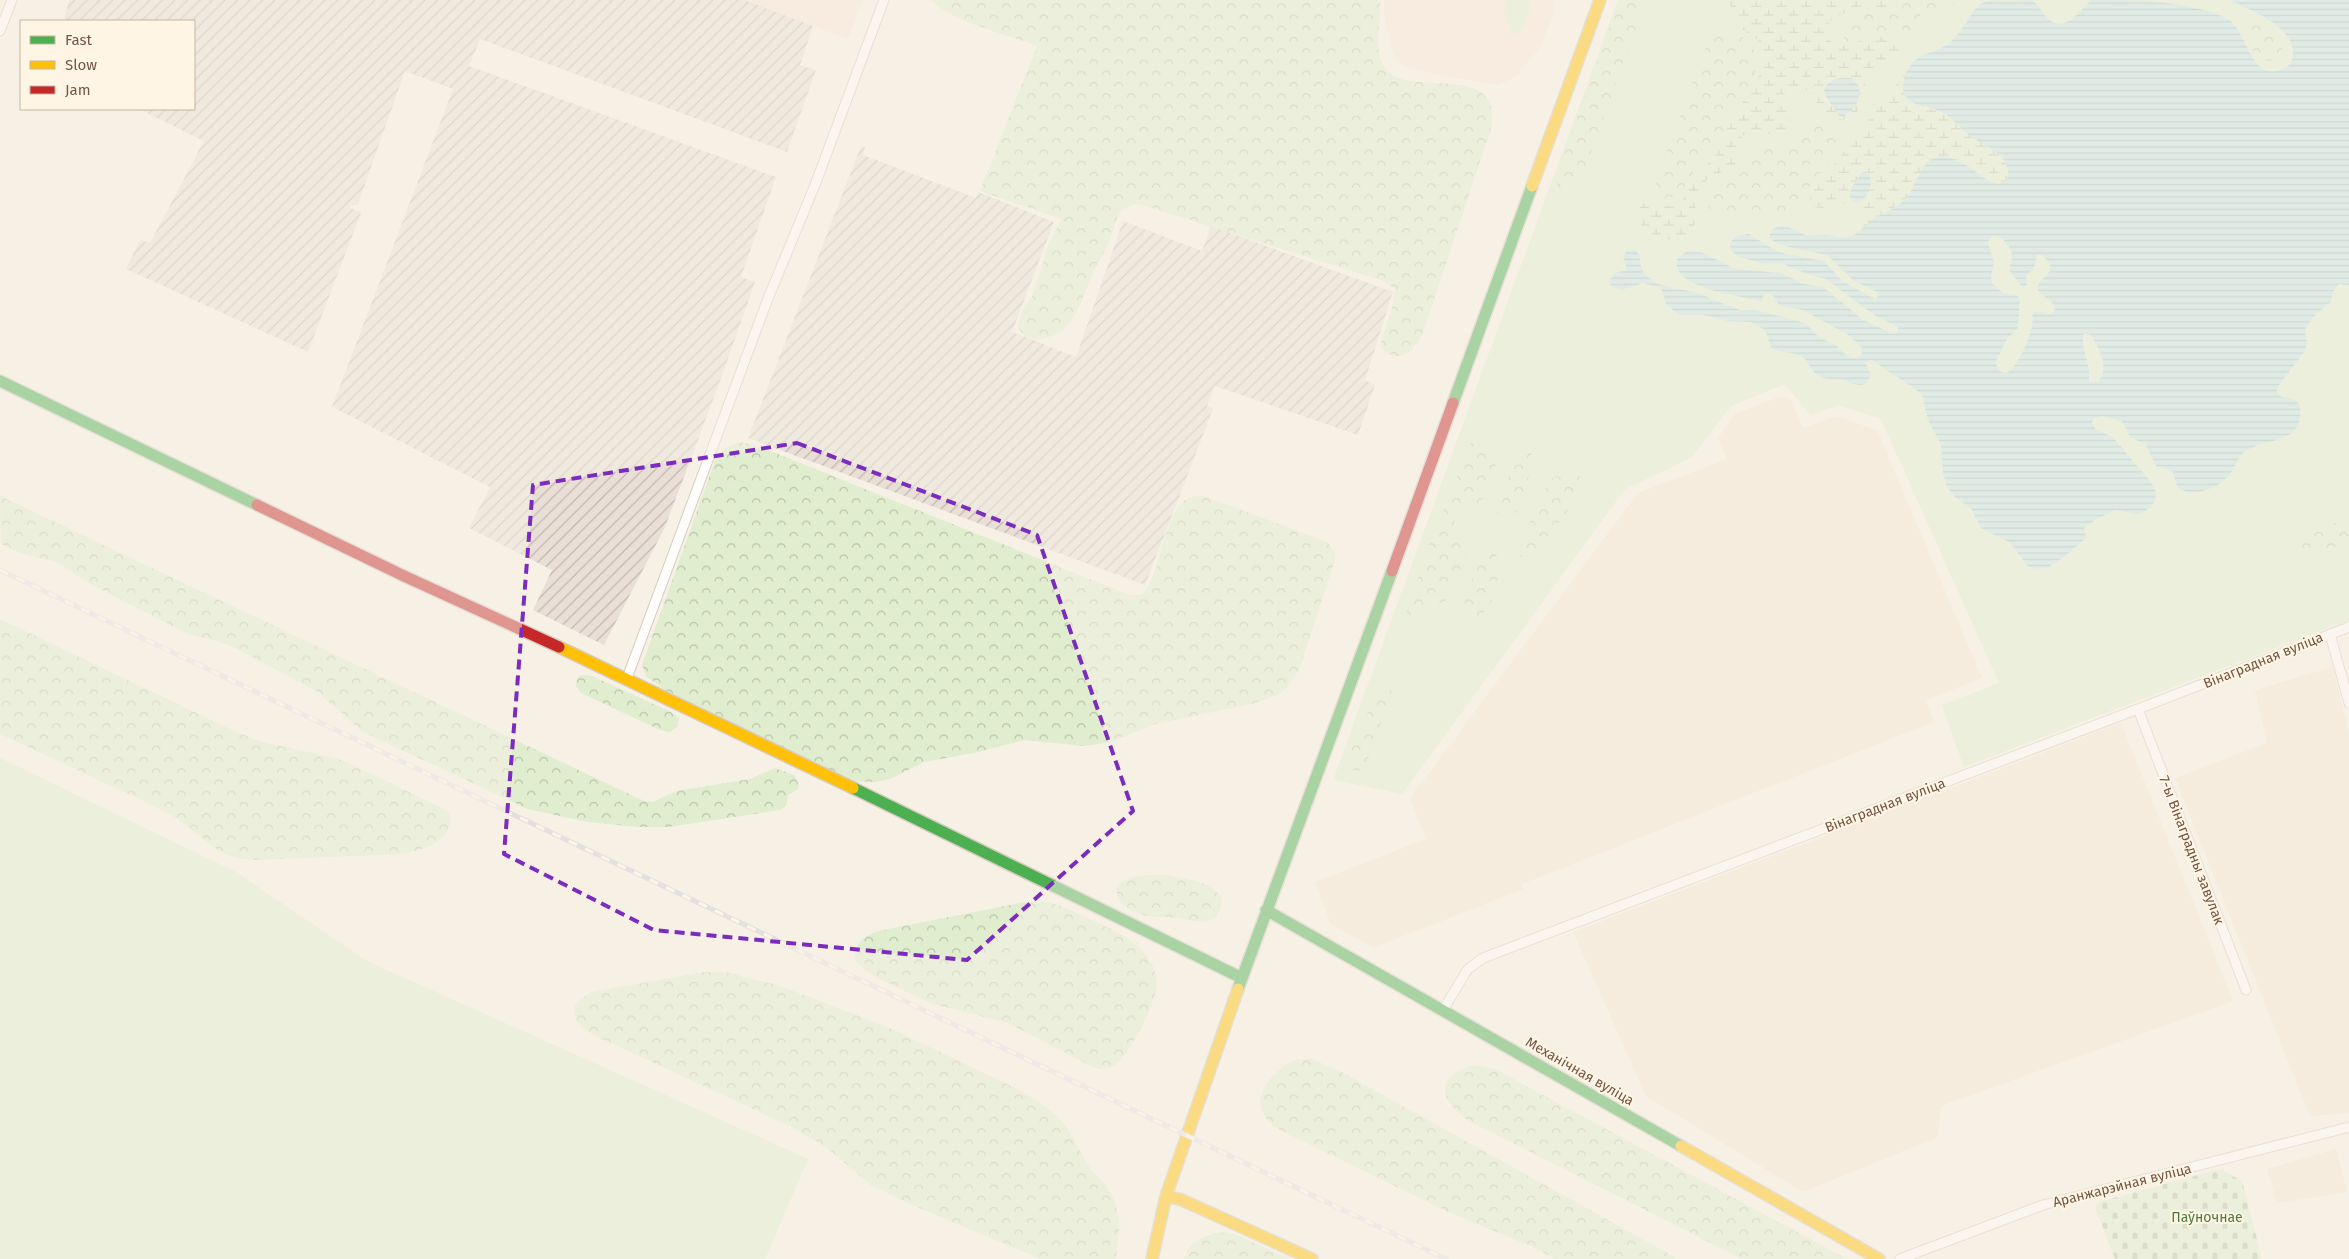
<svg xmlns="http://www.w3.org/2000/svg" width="2349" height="1259" viewBox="0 0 2349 1259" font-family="'Fira Sans',sans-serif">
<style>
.residential{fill:#f3e6d4}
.commercial{fill:#fbe6d9}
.industrial{fill:url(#industrial-furrows)}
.green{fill:#e0edce}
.forest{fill:url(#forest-crowns)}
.wetland{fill:url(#wetland-marsh)}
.cemetery{fill:url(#cemetery-stones)}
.water{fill:url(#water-rules);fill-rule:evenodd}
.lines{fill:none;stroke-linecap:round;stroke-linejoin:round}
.street-casing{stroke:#d7cdc3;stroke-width:11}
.fast-casing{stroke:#d6cbc1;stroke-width:14}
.slow-casing{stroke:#d6cbc1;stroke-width:14}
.jam-casing{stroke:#d6cbc1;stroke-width:14}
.street{stroke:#fefdfb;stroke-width:9}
.fast{stroke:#4caf50;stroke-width:11}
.slow{stroke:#ffc107;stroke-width:11}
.jam{stroke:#c62828;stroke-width:11}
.rail-casing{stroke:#e3e0e2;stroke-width:5}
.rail{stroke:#fff5e4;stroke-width:3;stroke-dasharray:9;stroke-linecap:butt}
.marked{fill:none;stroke:#7b2cbf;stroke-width:4;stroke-dasharray:10 6;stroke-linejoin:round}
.labels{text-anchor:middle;stroke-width:4;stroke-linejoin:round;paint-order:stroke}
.street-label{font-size:14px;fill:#745644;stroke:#fff5e4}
.park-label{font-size:14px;fill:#4e7b3c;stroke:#fff5e4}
</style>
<defs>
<pattern id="industrial-furrows" width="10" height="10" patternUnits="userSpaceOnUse" patternTransform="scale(1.25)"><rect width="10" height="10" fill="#e9dfd6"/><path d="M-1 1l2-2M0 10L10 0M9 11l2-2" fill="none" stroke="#c1b8af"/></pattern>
<pattern id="forest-crowns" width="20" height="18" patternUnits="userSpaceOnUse" patternTransform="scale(1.25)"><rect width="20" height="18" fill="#e0edce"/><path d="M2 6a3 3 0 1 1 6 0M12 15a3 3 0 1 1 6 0" fill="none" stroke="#bac3a9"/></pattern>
<pattern id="wetland-marsh" width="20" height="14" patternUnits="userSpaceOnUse" patternTransform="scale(1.25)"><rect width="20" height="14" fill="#e0edce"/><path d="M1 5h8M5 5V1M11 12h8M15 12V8" fill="none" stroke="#bac3a9"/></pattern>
<pattern id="cemetery-stones" width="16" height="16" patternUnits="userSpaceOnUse" patternTransform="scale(1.25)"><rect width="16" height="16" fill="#e0edce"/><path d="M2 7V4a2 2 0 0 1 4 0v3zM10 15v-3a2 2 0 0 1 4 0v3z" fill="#bac3a9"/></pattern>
<pattern id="water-rules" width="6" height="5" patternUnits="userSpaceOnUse" patternTransform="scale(1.25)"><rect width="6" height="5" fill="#c6e4e7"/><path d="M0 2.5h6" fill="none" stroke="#a5bcbd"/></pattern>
</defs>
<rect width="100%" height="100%" fill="#f6f0e5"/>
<path class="residential" d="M1780,397L1791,400L1803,428L1836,416L1877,430L1982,678L1926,700L1934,722L1522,884L1523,889L1373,948L1331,924L1315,882L1426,839L1410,798L1638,493L1727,459L1718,438L1736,413Z
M2333,667L2349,736V1113L2310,1116L2175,778L2267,743L2255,690Z
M2121,723L2233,1001L1941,1106L1938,1137L1803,1192L1646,1096L1573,932Z
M2336,1149L2347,1192L2277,1203L2267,1169Z"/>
<path class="commercial" d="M744,0H863L848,39Z
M1384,0H1554V12L1540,48L1516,76L1499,85L1434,74L1407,67L1396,61L1385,21Z"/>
<path class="industrial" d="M69,0H744L813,26L800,65L816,70L787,152L480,39L469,66L776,177L741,277L755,282L719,384L665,527L604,645L533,610L552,570L469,528L490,487L332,407L453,89L405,71L358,204L349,207L361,213L308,352L126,269L140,240L150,243L204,141L139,109H194V21H64Z
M861,146L865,147L863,155L976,198L978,192L1054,222L1012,332L1076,357L1123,221L1202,251L1211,226L1393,292L1365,380L1375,385L1358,435L1215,386L1207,406L1213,408L1205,430L1145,585L748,438Z"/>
<path class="green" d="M1504,0H1530C1530,11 1526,35 1512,34L1503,12L1507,10Z
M1618,0H2349V620L1964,767L1942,705L1999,683L1881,419L1838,405L1810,415L1785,384L1731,406L1691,458L1625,489L1402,794L1333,780Z
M0,758L236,872L367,961L808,1159L765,1259H0Z"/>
<path class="forest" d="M931,0H1380C1382,21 1372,49 1385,68C1403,96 1479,68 1491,106C1493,113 1491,122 1491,129L1424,330C1416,350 1398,368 1380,346L1393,304L1395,289L1384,281L1139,204C1130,205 1124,207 1119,214C1115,221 1114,229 1111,236C1107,249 1099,259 1094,271C1081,297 1076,336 1039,339C1029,340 1022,335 1017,327L1024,307L1032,297L1049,243L1062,219L980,191L1037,46C1005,33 956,24 931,0Z
M1620,0H1646L1582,177L1574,189L1569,191L1558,187L1556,176Z
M1910,0H1959L1949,8L1921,12L1919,19L1920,33C1909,51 1896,34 1881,32L1853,43L1844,41L1845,32L1867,12L1899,8Z
M2256,21C2273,22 2283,36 2282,52L2276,60L2265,61C2252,55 2242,37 2250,24Z
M1725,31L1740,35L1754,48L1757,64L1754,75L1750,85L1729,113L1717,145L1694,170L1683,191L1678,196L1667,199C1658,195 1654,189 1656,180L1707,44L1717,33Z
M1821,124C1838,127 1840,139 1834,154L1789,215C1774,222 1767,209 1753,210C1740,210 1714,223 1707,204C1705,197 1708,192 1713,187C1720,181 1730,180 1738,176C1747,170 1748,159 1755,151C1763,143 1778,146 1788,143C1800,139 1808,128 1821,124Z
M739,442L755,445L1130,595H1139L1145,592C1160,569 1164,524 1180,505C1186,497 1195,496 1204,496L1327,542L1335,553V560L1299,670L1286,689L1277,695L1252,704L1155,724L1111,742L1084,746L1024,740L979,752L924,762L890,779L875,782L848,781L663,689L646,676L642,665L716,458L724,449Z
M1471,443C1499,443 1499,458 1492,480C1489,487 1487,495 1481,501C1476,507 1466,504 1460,510C1455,514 1454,522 1455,528L1467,545L1466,554L1449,598L1441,603L1425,608L1413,626H1406L1404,618L1431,540L1457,479L1462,448Z
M1529,450L1535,459L1517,510L1512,517L1501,519L1497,513L1498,508L1514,461L1520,452Z
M1567,471H1573L1582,478V485L1580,492L1540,552L1530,558L1521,557L1518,549L1519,543L1546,487L1551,479Z
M0,496L644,801L653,802L677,791L750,779L775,768L794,775L799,785L798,789L788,795L786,806L780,810L668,827H638L588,822L528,809L363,732L318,692L233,647L213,640L190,635L92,585L57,562L20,553L1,544Z
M2349,517V540C2337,545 2295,570 2295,545L2301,537Z
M1486,549L1493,550C1506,567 1494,619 1469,619L1462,614V606L1481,554Z
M0,619L234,731L262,742L336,758L357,767L446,810L451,817C449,845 421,850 399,854L255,860L236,858L220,852L178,819L156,807L0,734Z
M581,675L592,676L671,712L679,718L677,727L670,732L660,730L581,693L576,686L577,678Z
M1384,683L1391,686L1392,693L1366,765L1362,770L1354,771L1348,763L1349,756L1378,688Z
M1166,875C1184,878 1215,882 1222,900C1219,930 1196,921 1176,918C1150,915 1140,921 1118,900L1116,887C1129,874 1148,875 1166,875Z
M1025,902C1031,902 1038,901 1044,902C1058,903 1071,911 1083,916C1111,929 1153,944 1157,981C1159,998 1128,1059 1113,1066C1105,1070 1098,1069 1091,1066L1008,1023L933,1004L873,976L856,962C853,945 862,937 878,931Z
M704,972H726L780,986L890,1028L1015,1088L1039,1102L1057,1116L1067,1128L1091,1170L1104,1183L1113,1197L1118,1213L1119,1228L1116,1259H1040L910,1204L871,1185L827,1148L794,1128L598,1037C583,1029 572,1023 574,1004L591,992Z
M1298,1059H1312L1343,1073L1678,1259H1555L1531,1246L1448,1212L1278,1129C1242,1105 1268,1072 1298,1059Z
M1470,1066H1481L1495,1069L1847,1259H1742L1469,1121C1441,1103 1433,1079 1470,1066Z
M1225,1232L1237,1235L1290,1259H1184C1189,1240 1207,1234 1225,1232Z"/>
<path class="wetland" d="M1730,0H1901C1881,20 1836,0 1826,30L1830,41L1842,46C1859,43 1901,22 1904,54L1898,62C1889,65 1876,63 1869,71C1862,78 1866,85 1866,93C1866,107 1852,120 1838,120C1834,120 1831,120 1827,117C1815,107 1816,88 1795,87C1787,87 1784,93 1783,99L1791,116L1788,127C1771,141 1757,127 1742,136L1736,163C1725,173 1709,175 1700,187C1690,202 1701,219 1691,232C1649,257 1625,212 1646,202C1654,198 1664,206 1672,206C1686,201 1687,192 1693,180C1699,170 1709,164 1716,154C1723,144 1725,131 1731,120C1743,98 1770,75 1762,48C1756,28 1728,35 1730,0Z
M1910,67C1900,86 1901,102 1926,108C1931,109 1936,109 1941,111C1951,116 1959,127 1968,134C1983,146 2014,154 2007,180L1999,184L1993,183L1950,158L1916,177L1909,195L1903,202L1874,219L1856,234L1860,228L1863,220L1857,210L1841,202L1823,208L1814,207L1810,200V195Z"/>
<path class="cemetery" d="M2220,1169L2242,1181L2262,1259H2115L2095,1207L2099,1202Z"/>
<path class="water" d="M1992,0L2007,2L2031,0C2039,4 2041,12 2047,18C2065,35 2079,10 2092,0C2137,0 2188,0 2228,19C2247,32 2250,76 2276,71C2284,70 2288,67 2292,61C2300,27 2254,13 2230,0H2349V285L2339,284L2334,290L2331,302L2315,315L2307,326L2305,331L2307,343L2304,352L2277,388V393C2283,401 2294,395 2300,406C2305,444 2267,438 2247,450C2239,455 2236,464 2232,471C2223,486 2205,492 2189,493L2178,488L2172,471L2156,466L2145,444L2130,437L2122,421L2102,416L2094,418L2092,423C2095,432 2102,431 2110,436C2118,441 2125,452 2131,459C2146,477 2174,498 2139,514L2116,510C2112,511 2086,525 2084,528L2086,537C2083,543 2055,564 2048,567C2041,570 2034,569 2028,566L2009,542L1981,528L1971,508L1955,497L1947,487L1943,473L1941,444L1928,420L1922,394L1872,360L1865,362L1871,375C1865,393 1851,381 1838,379C1832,379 1825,380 1819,376C1811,371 1809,361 1801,356C1791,351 1781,354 1771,347L1765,330L1751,322L1727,321L1704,315H1679L1666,304L1661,288L1643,283L1622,290L1612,287L1609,281L1615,273L1627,270L1623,256L1627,251L1635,250L1640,255V263L1644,274L1658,284L1697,293L1740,310H1756L1805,323L1820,338L1836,345L1846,355L1854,358L1862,355L1861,347L1850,336L1803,310L1779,305L1771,293H1765L1761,300L1758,301C1739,295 1670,288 1677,259L1687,251H1698L1736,269L1781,273L1804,284L1823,287L1862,319L1891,333H1897L1898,328L1896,326L1874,315L1826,279L1807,274L1783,264L1760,263L1737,256L1731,250L1730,243L1736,236L1749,234L1773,249L1785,254L1824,261L1842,281L1875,299L1878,296L1877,292L1854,281L1827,255L1785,246L1777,244L1769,237L1772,230C1785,220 1793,231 1806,235C1811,236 1816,235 1822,235C1831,234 1838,239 1848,237C1857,236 1862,228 1869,222C1881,213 1897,209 1907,197C1919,183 1921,150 1951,158C1966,162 1979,176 1993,183L1999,184L2007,181C2015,155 1983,146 1969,135C1959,127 1951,116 1940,111C1927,105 1906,107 1903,89C1903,84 1904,78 1906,74C1916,50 1931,56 1948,44C1959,36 1968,19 1976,8L1982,3ZM1994,236C2003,237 2011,246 2012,255C2013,261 2009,265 2010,271L2022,287L2027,285L2026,277L2034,267L2037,255H2042L2050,264V271L2039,283L2037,288C2041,297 2052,298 2055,309L2051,315L2036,311L2033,313C2032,317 2033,320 2032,325C2031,336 2016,371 2006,373L1999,371L1996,362L2007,339L2018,328L2020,300L2017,295L2003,293L1992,283L1991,277L1994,263L1988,242L1991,237ZM2085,333L2091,335C2099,349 2111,369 2097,382L2089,381V369L2083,346V335Z
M1851,78L1859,86C1861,99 1854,114 1840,117L1827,98L1824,90C1829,79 1839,77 1851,78Z
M1862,172L1869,174C1874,186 1868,201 1855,202L1850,198L1851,188Z"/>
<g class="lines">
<g class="street-casing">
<path id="street" d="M0,31L12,0
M2330,634L2349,703
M627,678L767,301L815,185L884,0
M2138,709L2246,990
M1443,1010L1468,969L1483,958L2138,709L2349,627
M1900,1259L2043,1205L2349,1127"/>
</g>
<g class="fast-casing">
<path id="fast" d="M0,381L257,505
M1453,403L1532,186
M853,788L1242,978
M1266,910L1681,1146
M1238,989L1392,571"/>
</g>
<g class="slow-casing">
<path id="slow" d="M1532,186L1600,0
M559,647L853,788
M1681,1146L1879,1259
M1166,1196L1182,1200L1312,1259
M1152,1259L1166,1196L1238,989"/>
</g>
<g class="jam-casing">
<path id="jam" d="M257,505L404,576L559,647
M1392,571L1453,403"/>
</g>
<use href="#street" class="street"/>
<use href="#fast" class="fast"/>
<use href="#slow" class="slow"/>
<use href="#jam" class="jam"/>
<g class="rail-casing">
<path id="rail" d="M0,570L1446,1259"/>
</g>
<use href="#rail" class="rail"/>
</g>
<path d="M0 0H2349V1259H0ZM797,443L1037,535L1133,811L967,960L654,930L504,854L533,485Z" fill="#f6f0e5" fill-opacity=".55" fill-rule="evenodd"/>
<path class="marked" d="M797,443L1037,535L1133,811L967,960L654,930L504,854L533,485Z"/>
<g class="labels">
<g class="street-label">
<text transform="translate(2263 660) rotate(-22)" y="5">Вінаградная вуліца</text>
<text transform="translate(1885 805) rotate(-21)" y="5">Вінаградная вуліца</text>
<text transform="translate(2192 850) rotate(69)" y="5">7-ы Вінаградны завулак</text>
<text transform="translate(1580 1071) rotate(30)" y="5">Механічная вуліца</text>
<text transform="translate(2122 1185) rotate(-14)" y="5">Аранжарэйная вуліца</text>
</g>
<g class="park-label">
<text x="2207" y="1222">Паўночнае</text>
</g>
</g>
<rect x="20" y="20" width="175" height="90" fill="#fff5e4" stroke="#c7b5a4"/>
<rect x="30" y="36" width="25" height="8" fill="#4caf50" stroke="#c7b5a4"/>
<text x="65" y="45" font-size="15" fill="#745644">Fast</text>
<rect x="30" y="61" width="25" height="8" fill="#ffc107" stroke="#c7b5a4"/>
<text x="65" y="70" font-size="15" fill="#745644">Slow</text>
<rect x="30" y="86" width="25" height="8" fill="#c62828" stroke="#c7b5a4"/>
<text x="65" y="95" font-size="15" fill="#745644">Jam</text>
</svg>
